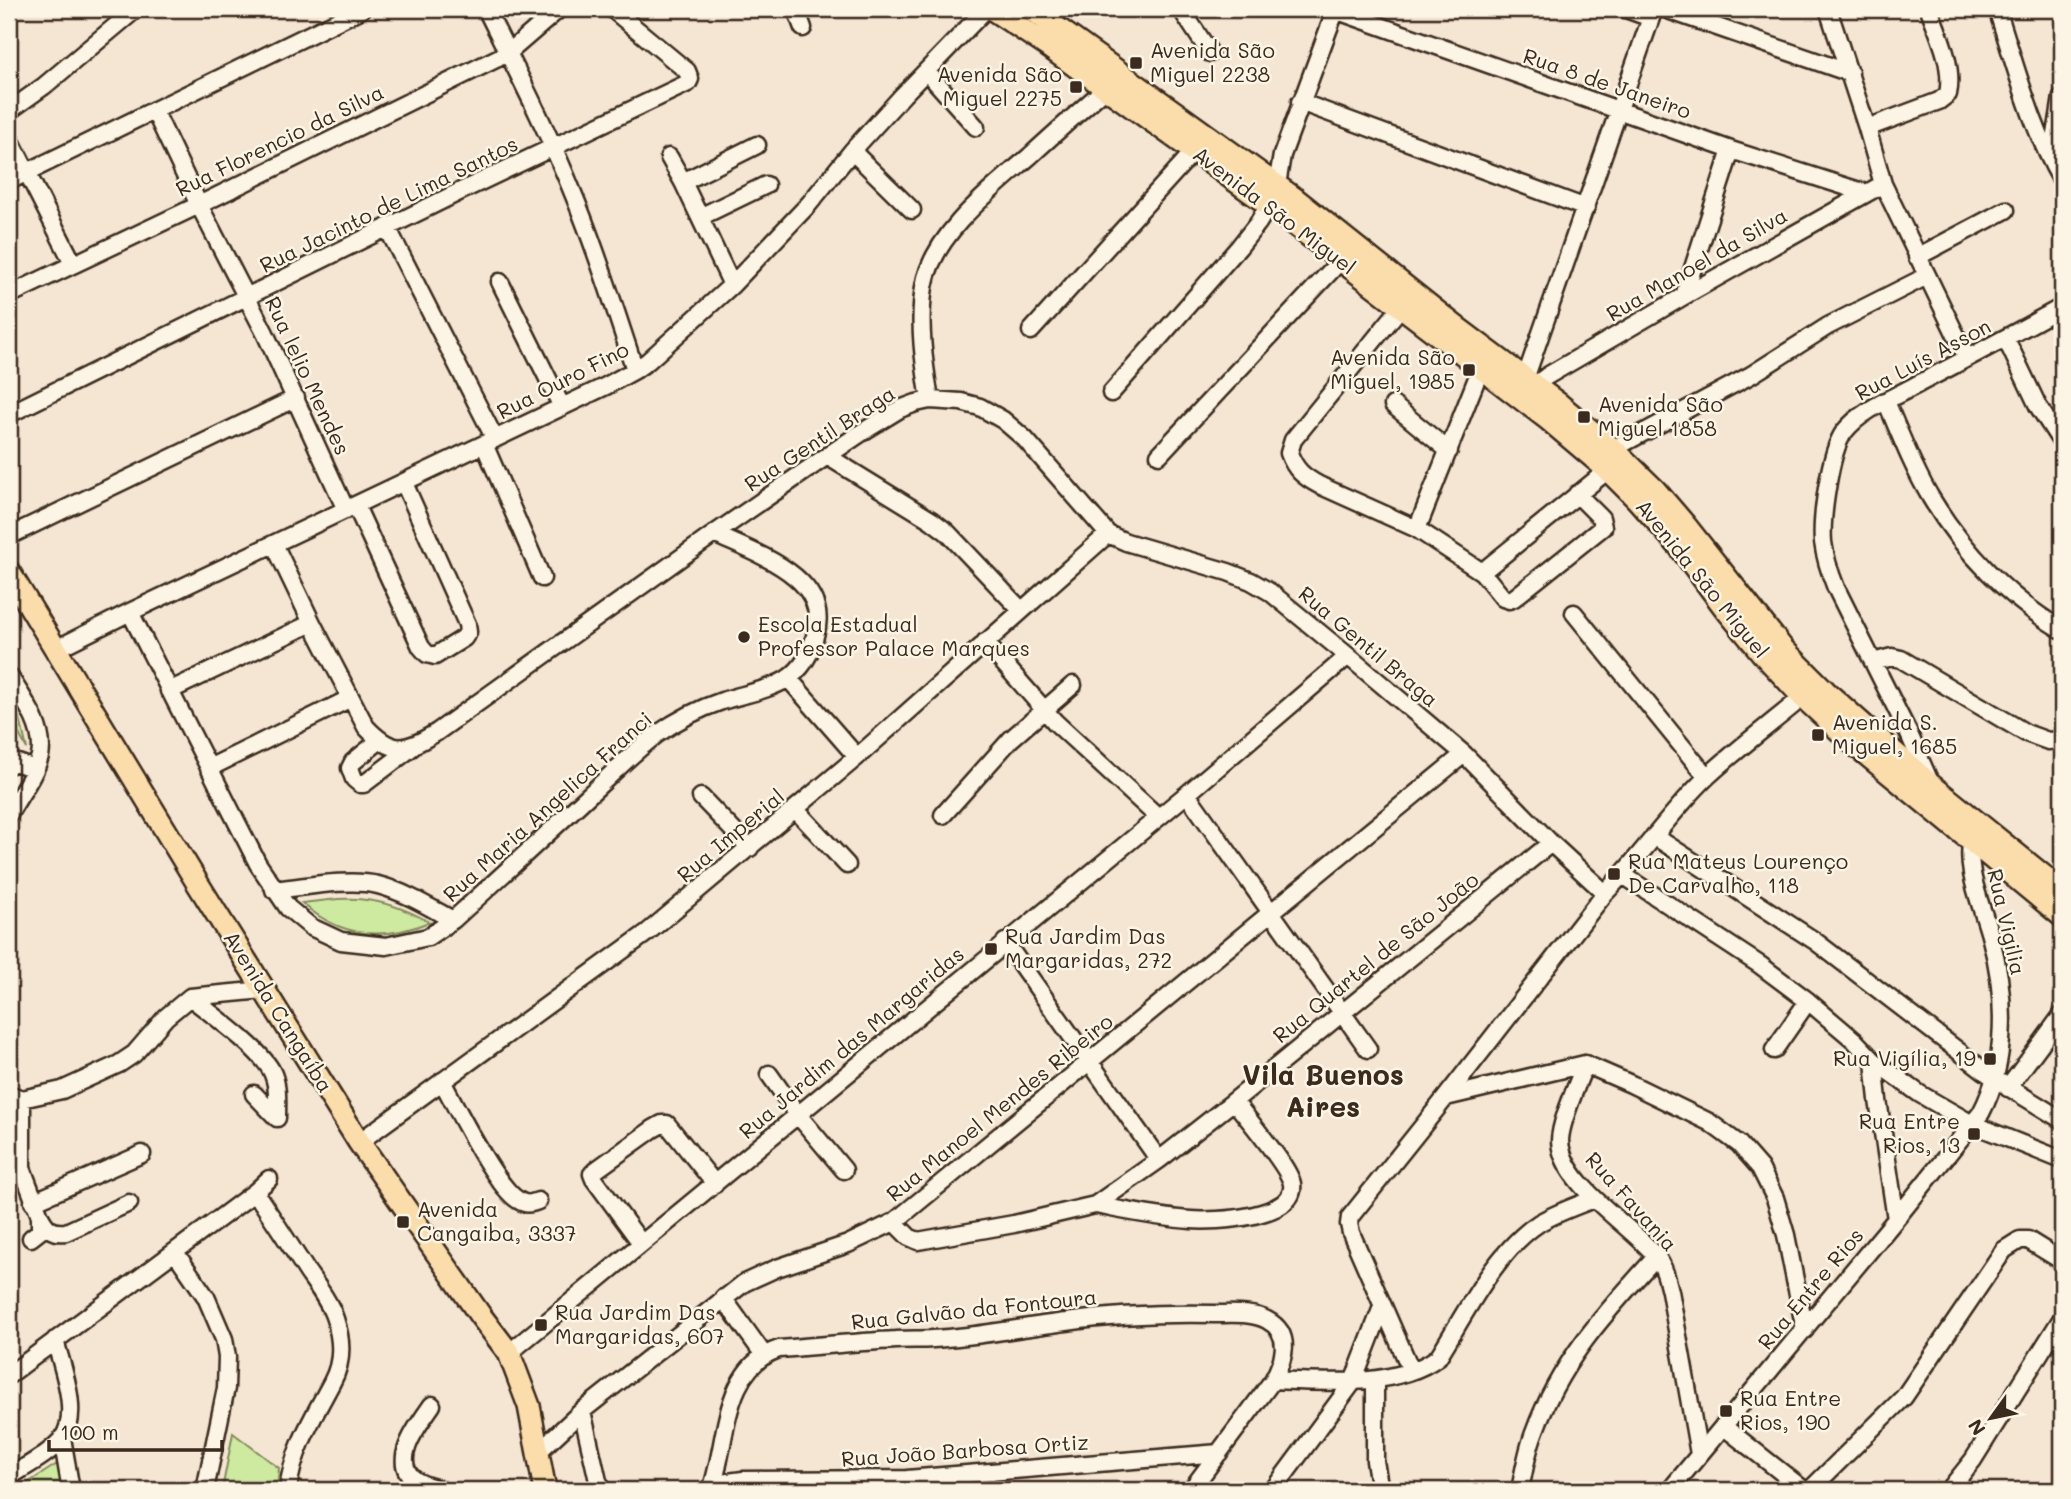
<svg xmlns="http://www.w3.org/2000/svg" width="2071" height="1499" viewBox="0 0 2071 1499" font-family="Mali,sans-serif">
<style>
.green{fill:#ceeaa0;stroke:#848a5f;stroke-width:2}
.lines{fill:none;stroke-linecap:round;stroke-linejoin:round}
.minor-casing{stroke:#3b2a1e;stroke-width:21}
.major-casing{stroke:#3b2a1e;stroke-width:26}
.minor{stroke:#fcf5e5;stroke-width:16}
.major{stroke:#faddab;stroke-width:21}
.poi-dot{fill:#3b2a1e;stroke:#fcf5e5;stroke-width:2.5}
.labels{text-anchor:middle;stroke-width:5;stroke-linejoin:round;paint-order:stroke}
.poi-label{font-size:21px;fill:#3b2a1e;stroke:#fcf5e5;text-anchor:start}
.street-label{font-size:21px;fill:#3b2a1e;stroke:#fcf5e5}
.district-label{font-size:28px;font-weight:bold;fill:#3b2a1e;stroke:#fcf5e5}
</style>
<rect width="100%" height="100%" fill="#f4e6d2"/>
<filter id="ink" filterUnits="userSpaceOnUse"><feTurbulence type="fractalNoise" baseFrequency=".0143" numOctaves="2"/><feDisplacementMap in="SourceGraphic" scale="14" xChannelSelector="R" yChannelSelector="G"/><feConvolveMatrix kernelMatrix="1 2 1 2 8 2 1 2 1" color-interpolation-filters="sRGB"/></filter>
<g filter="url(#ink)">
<path class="green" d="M9,697L21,723L27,749L19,734L9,723Z
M338,899C371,897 400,905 429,922C382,942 340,937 302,903Z
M233,1433L279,1468L277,1490H222Z
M57,1464L63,1482C52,1495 33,1490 17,1490Z"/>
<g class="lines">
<g class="minor-casing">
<path id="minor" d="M486,9C517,71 549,133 575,198C598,254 616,312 635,370
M796,9L803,28
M1181,9L1210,53
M1626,9L1651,18
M1665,9L1850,73
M1828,9L1867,128L1883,184L1967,358
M1997,9C2016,67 2031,128 2062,181
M1335,10L1731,150L1866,193
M926,71L976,127
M1300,102L1586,208
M154,110L199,205L265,333L346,510
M9,111L44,86L136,9
M1867,128L1939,101L1948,94C1954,66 1939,35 1929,9
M9,137L73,263
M852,151L912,210
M669,157L683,182L732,285
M2052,160L2062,97
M9,181L362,9
M683,182L757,145
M700,217L766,185
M387,227L495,439
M1917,257L2006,210
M500,282L562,407
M9,295L199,205L508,53L559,9
M1684,296L1731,150
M1401,307L1293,440L1289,453C1295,470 1304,477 1319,485L1417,529L1482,572L1503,598L1509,600L1514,598L1603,527L1601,518L1577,494
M1031,331L1194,151
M2006,339L2038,406L2062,443
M1525,379L1654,9
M1534,386L1547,376L1684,296L1883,184
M1111,393L1239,247L1258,223L1269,205L1277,185L1282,155L1336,9
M930,400C924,363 918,324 924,287C932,235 992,189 1030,156C1055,133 1081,110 1106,88
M1886,401C1900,434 1913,468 1931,498C1963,551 2009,599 2062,630
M1393,405L1449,451
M9,414L461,191L688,83L690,79L687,71L612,9
M484,444L542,578
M1613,449L1751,375L1828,326L1927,276
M1159,455L1341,260
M827,456L931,520L947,532L1021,610
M356,506L421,647L427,654L435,656L464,638L468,632L467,624L404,483
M1417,529L1481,368
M9,536L296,398
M274,544L312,623L366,727C393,756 406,751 437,732L714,534L827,456L864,431L900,409L916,403L930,400L961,402L980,407L1003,420L1025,439L1108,534L1126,542L1228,572L1251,581L1270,592L1348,656L1464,754L1551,843L1605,893
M1482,572L1608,470
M130,612L258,864L288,908L311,927L341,941L386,946L428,937L453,920C498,879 544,837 589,795C611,775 632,753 656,735C676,721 698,709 722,701C743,694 767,691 787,679C802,669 811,653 815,636C833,577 754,553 714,534
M1574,613L1707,777
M985,642L1055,722L1158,817
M56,649L130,612L606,386L635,370L648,361L732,285L809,204L852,151L903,95L986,9
M1873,662L1892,657L1901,659L2026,733L2048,741L2062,740
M9,676C23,698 46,729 40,756C35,775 18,797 9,814
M788,678L857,757
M169,691L312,623
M379,741L353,762L350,768L354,779L360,784H364L414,746
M9,765L15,762L35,769
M209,768L351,698
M1930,782L1909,734L1836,588C1830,573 1825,558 1823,542C1821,518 1830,451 1844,432C1862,409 1895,397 1920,383C1968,358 2015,333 2062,307
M1187,794L1368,1049
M701,797L750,848
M796,810L847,865
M943,815L1011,739L1073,685
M1654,836L1815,941L1995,1079L2062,1120
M1623,875L1760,965L1808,1001L1854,1040L1874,1061L1920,1094L1972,1124L2062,1160
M274,890C303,887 350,878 378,885C405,892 429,907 453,920
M1005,942L1159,1160
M190,997C211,1014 258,1047 271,1070C279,1084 277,1103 277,1118
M1774,1050L1808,1001
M1874,1061L1878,1100L1896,1219
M1585,1064C1578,1083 1560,1122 1560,1141C1562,1185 1630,1224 1656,1256C1664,1266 1667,1279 1670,1291L1699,1454
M769,1074L798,1115L844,1170
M442,1081C456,1107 496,1187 518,1200C526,1205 530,1204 538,1201
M2008,1088L2062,1015
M9,1094L22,1099L62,1090L119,1064L134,1054L166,1017L190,997L264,990
M254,1094L277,1118
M1446,1097L1585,1064L1631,1084L1709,1122L1739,1144L1760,1168L1775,1198L1786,1235L1805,1330
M22,1099V1168L40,1216V1231L31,1238
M359,1142L648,932L857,757L1108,534
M255,1192C273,1219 291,1246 308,1273C318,1287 330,1303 335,1319C342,1340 343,1362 332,1382C314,1416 292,1451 288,1490
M33,1202L142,1154
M1095,1205C1127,1211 1159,1218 1191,1220C1214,1222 1297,1218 1292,1184C1290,1168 1246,1117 1234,1101
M40,1216C46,1228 52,1234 66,1232L129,1203
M894,1222L909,1237L918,1241L1014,1224L1095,1205L1159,1160L1234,1101L1551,843
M641,1243L594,1179L592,1174L596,1170L653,1129L662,1124H667L715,1184
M175,1252L206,1297L224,1339L227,1357L226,1388L205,1490
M723,1298L764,1355
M509,1353L1187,794L1348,656
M1411,1370L1351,1233L1349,1224L1350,1217L1446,1097L1605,893C1642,856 1670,812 1708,776C1738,748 1772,723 1803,697
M9,1375L255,1192L269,1179
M1273,1380C1321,1382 1398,1388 1438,1357C1466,1313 1495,1252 1539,1223C1556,1213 1576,1206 1594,1199
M1375,1380V1461L1380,1490
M432,1405C419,1424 389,1461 415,1480C422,1485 433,1487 441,1490
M582,1411L598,1481L603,1490
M1723,1426L1804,1490
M62,1438L71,1490
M538,1452L582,1411L744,1283L777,1268L848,1244L894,1222L1464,754
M9,1477C26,1466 48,1455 62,1439C81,1415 62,1367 55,1340
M713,1484L743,1480L907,1479L1219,1453
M711,1490C728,1444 721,1368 779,1349C818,1346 857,1342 896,1340C908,1339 921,1340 933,1339C978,1337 1022,1327 1066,1322C1114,1315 1166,1313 1215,1314C1232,1314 1252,1312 1267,1320C1293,1334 1284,1360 1273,1380L1191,1490
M1273,1490L1353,1382L1382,1307
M1520,1490C1524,1471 1527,1451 1534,1433C1560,1361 1606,1312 1656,1257
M1670,1490L1896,1219L1981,1113C2008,1062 2006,994 1991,939C1983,907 1963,869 1973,835
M1810,1490L1904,1397L2004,1250L2020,1240H2028L2062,1261
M1949,1490L1973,1460L2062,1318"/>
</g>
<g class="major-casing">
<path id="major" d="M992,9L1046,45L1269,205L1549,420L1608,470L1636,498L1679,546L1725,608L1763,654L1803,697L1855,745L2062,916
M1031,9L1294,198L1456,327L1560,405L1613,449L1655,490L1685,525L1783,649L1826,692L1931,785L2062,891
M9,572L198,884L359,1142L480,1315L509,1353L529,1406L545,1490"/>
</g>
<use href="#minor" class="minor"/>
<use href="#major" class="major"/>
</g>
</g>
<g class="poi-dot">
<rect x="1129" y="56" width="14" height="14" rx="3.5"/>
<rect x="1069" y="80" width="14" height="14" rx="3.5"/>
<rect x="1462" y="363" width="14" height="14" rx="3.5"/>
<rect x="1577" y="410" width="14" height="14" rx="3.5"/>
<circle cx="744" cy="637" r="7"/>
<rect x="1811" y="728" width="14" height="14" rx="3.5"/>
<rect x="1607" y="867" width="14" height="14" rx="3.5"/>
<rect x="984" y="942" width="14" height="14" rx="3.5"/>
<rect x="1983" y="1052" width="14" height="14" rx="3.5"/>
<rect x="1967" y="1127" width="14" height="14" rx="3.5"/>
<rect x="396" y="1215" width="14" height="14" rx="3.5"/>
<rect x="534" y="1318" width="14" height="14" rx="3.5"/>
<rect x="1719" y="1404" width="14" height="14" rx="3.5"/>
</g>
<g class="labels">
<g class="poi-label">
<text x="1150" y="58">Avenida São<tspan x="1150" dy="24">Miguel 2238</tspan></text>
<text x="1062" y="82" text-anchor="end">Avenida São<tspan x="1062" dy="24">Miguel 2275</tspan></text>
<text x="1455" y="365" text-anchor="end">Avenida São<tspan x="1455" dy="24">Miguel, 1985</tspan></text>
<text x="1598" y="412">Avenida São<tspan x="1598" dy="24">Miguel 1858</tspan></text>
<text x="758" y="632">Escola Estadual<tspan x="758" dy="24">Professor Palace Marques</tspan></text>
<text x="1832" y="730">Avenida S.<tspan x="1832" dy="24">Miguel, 1685</tspan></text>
<text x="1628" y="869">Rua Mateus Lourenço<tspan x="1628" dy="24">De Carvalho, 118</tspan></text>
<text x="1005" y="944">Rua Jardim Das<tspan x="1005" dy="24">Margaridas, 272</tspan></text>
<text x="1976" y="1066" text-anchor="end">Rua Vigília, 19</text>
<text x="1960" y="1129" text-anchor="end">Rua Entre<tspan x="1960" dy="24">Rios, 13</tspan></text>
<text x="417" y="1217">Avenida<tspan x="417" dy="24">Cangaiba, 3337</tspan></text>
<text x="555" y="1320">Rua Jardim Das<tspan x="555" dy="24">Margaridas, 607</tspan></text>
<text x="1740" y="1406">Rua Entre<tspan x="1740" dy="24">Rios, 190</tspan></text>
</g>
<g class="street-label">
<text transform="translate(1607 84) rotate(19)" y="7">Rua 8 de Janeiro</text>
<text transform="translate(280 141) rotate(-26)" y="7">Rua Florencio da Silva</text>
<text transform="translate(389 205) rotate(-26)" y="7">Rua Jacinto de Lima Santos</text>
<text transform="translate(1274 211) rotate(37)" y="7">Avenida São Miguel</text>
<text transform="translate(1697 265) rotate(-30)" y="7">Rua Manoel da Silva</text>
<text transform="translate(1923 360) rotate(-28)" y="7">Rua Luís Asson</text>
<text transform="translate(307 376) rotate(65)" y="7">Rua lelio Mendes</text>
<text transform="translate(563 381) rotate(-27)" y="7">Rua Ouro Fino</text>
<text transform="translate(820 439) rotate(-33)" y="7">Rua Gentil Braga</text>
<text transform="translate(1702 579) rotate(51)" y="7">Avenida São Miguel</text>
<text transform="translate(1368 647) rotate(40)" y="7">Rua Gentil Braga</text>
<text transform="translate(548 807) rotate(-42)" y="7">Rua Maria Angelica Franci</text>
<text transform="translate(731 836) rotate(-40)" y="7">Rua Imperial</text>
<text transform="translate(2006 922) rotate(77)" y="7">Rua Vigilia</text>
<text transform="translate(1376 958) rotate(-39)" y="7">Rua Quartel de São João</text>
<text transform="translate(278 1012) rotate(58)" y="7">Avenida Cangaíba</text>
<text transform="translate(852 1043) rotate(-40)" y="7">Rua Jardim das Margaridas</text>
<text transform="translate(1000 1108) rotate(-39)" y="7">Rua Manoel Mendes Ribeiro</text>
<text transform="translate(1631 1202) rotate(48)" y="7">Rua Favania</text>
<text transform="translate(1811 1289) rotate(-50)" y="7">Rua Entre Rios</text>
<text transform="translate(974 1310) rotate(-6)" y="7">Rua Galvão da Fontoura</text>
<text transform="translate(965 1451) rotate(-4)" y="7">Rua João Barbosa Ortiz</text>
</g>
<g class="district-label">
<text x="1323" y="1085">Vila Buenos<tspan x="1323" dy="32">Aires</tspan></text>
</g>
</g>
<rect width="2071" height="1499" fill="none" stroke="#fcf5e5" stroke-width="35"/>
<rect x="18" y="18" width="2036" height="1464" fill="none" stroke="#3b2a1e" stroke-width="2.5" filter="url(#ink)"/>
<g transform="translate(1991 1418) rotate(237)" stroke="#fcf5e5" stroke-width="5" paint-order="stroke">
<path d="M0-5L12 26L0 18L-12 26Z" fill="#3b2a1e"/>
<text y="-10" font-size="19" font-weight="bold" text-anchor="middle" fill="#3b2a1e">N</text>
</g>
<path d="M49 1440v10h173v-10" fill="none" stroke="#3b2a1e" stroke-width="3.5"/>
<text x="60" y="1440" font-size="21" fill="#3b2a1e" stroke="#fcf5e5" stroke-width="5" paint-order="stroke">100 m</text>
</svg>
